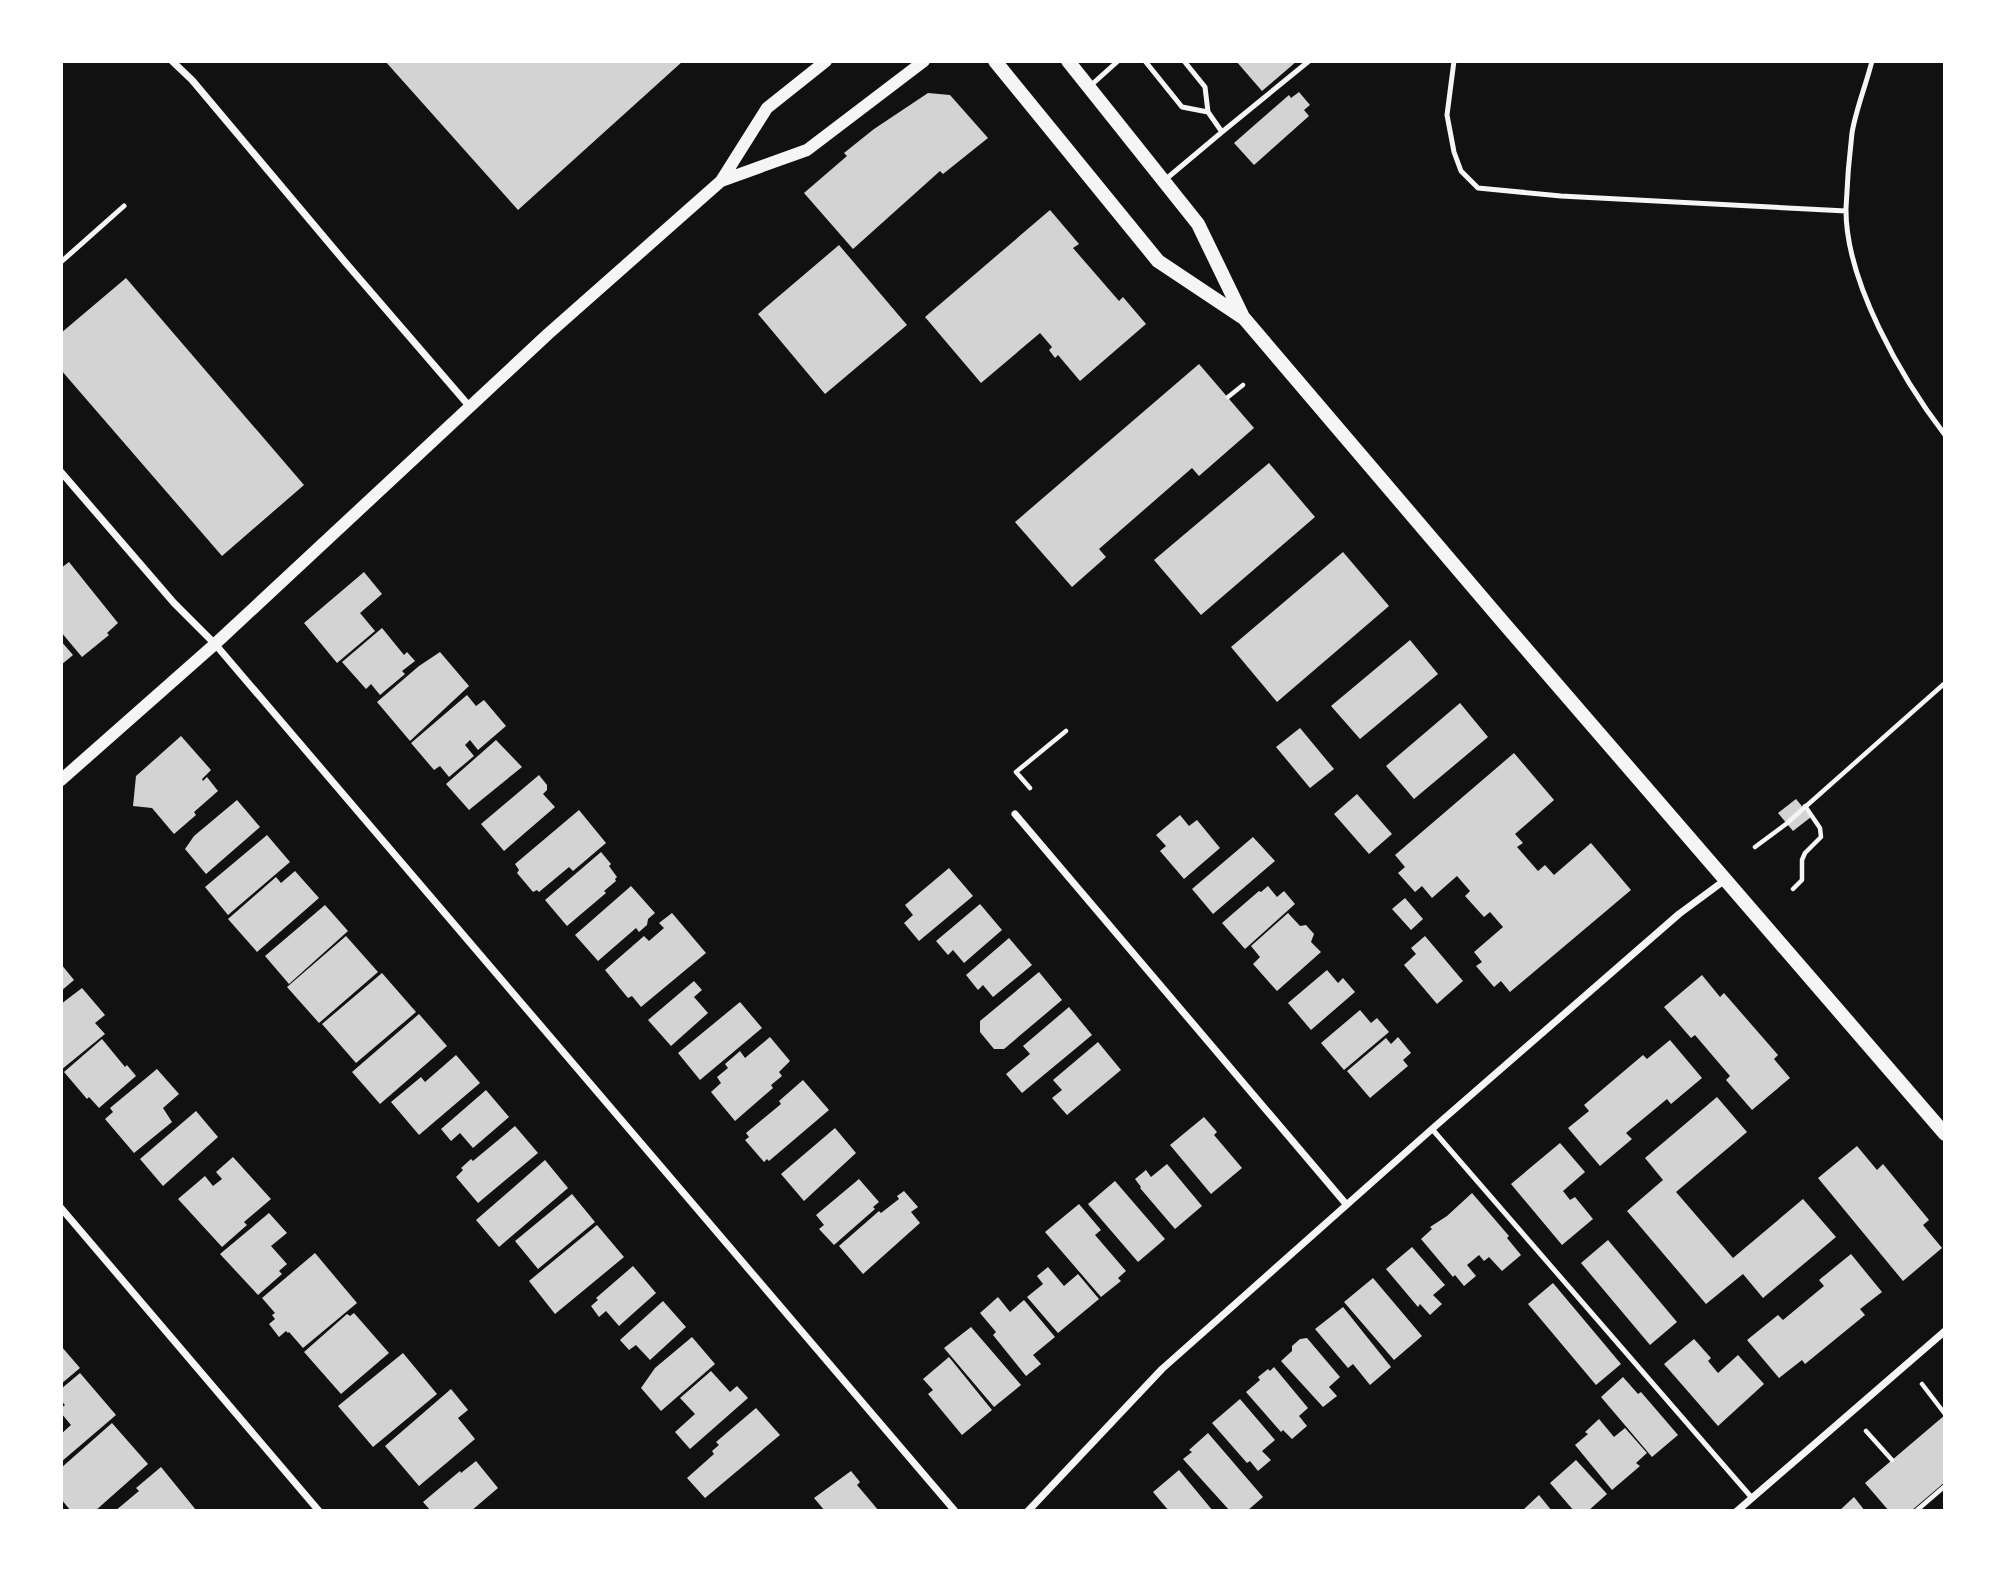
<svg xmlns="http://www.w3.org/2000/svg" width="2006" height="1572" viewBox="0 0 2006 1572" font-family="'Archivo Narrow',sans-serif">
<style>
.building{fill:#d3d3d3}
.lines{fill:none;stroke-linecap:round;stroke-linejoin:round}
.path{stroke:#f5f5f5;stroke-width:4.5}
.service{stroke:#f5f5f5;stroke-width:5}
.minor{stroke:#f5f5f5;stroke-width:7}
.tertiary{stroke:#f5f5f5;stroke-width:12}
.secondary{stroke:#f5f5f5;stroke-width:14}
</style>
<rect width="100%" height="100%" fill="#111"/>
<path class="building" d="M385,61H683L518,210Z
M1236,61H1297L1262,91Z
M1299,92L1310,105L1304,110L1309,116L1254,165L1234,143L1289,95L1291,98Z
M928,93L950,95L988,138L943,174L940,171L853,249L804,193L847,156L844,153L874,129Z
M1050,210L1079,244L1073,248L1119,301L1123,297L1146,324L1080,381L1058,355L1055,358L1049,350L1052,347L1040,333L981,383L925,317Z
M839,245L907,325L825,394L758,314Z
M126,278L304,485L222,556L61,370V333Z
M1199,364L1254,428L1199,476L1192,468L1099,549L1106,557L1072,587L1015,522Z
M1269,463L1315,517L1201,615L1154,560Z
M1343,552L1389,606L1277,702L1231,647Z
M69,562L118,623L107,633L109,635L82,657L61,632V568Z
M364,572L382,594L360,613L375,631L337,663L304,623Z
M382,628L404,655L407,652L415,661L402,671L405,674L380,695L371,684L366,689L342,662Z
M1410,640L1438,674L1360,739L1331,706Z
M61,641L73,655L61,665Z
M440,652L469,686L410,741L377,702L419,666Z
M467,695L476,706L484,700L506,726L478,750L470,740L465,745L474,756L449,777L440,766L434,770L411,743Z
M1460,703L1488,737L1414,799L1386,766Z
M1300,728L1334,769L1310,788L1276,747Z
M181,736L211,770L202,779L203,781L207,777L218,791L194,812L196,815L174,834L152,808L133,806L136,776Z
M496,740L522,767L469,810L446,784Z
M1514,753L1554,800L1515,834L1523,843L1517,847L1538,871L1545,865L1554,875L1591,843L1631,890L1510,992L1501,981L1494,987L1476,966L1482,962L1474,952L1503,927L1490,912L1484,917L1465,896L1470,891L1457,876L1432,898L1422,886L1415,892L1398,873L1405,867L1395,855Z
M539,775L547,785V790L543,794L555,807L504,851L481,824Z
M1357,794L1392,834L1369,854L1334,814Z
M1796,799L1811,817L1793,831L1778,813Z
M237,800L260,827L206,874L185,849L194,836Z
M579,810L606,843L573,871L569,867L539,892L537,890L533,892L517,873L519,870L515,864Z
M1180,815L1189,826L1197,820L1220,848L1184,879L1160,851L1166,846L1156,835Z
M267,835L290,862L228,915L205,887Z
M1253,837L1275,861L1213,914L1192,889Z
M601,852L611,864L609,866L617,877L615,879L616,881L604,891L606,893L567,926L545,900Z
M949,868L973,896L919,941L904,923L913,915L905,905Z
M295,871L319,898L257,952L228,919L276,877L281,883Z
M631,886L655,913L648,919L647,925L639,932L636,928L598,961L575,935Z
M1268,886L1277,897L1284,891L1295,904L1245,949L1222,923L1259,891L1261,892Z
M1405,898L1423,919L1411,930L1392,909Z
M980,904L1002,930L964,963L953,950L948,955L936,941Z
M325,905L348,931L289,984L265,956Z
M672,913L706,953L641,1007L632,996L628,998L605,970L644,936L649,941L664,928L659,923Z
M1288,913L1300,926L1306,925L1314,934L1311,942L1321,952L1277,991L1253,964L1260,957L1251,946Z
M346,936L378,972L319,1023L287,987Z
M1425,936L1463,981L1437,1004L1404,965L1416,954L1411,948Z
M1009,938L1032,965L993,997L983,985L978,990L966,975Z
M61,964L74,980L61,991Z
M1327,970L1338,983L1343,978L1355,992L1311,1030L1288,1003Z
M1039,972L1062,1000L1004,1049H994L980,1032V1021Z
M382,973L416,1012L356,1063L322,1024Z
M1702,975L1720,997L1724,993L1778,1055L1774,1059L1790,1078L1752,1110L1726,1080L1730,1076L1695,1035L1691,1038L1664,1007Z
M694,981L702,990L694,997L708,1013L671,1046L648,1020Z
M82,988L105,1015L95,1023L105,1034L61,1070V1004Z
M740,1002L762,1028L700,1080L678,1053Z
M1069,1007L1092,1035L1022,1093L1006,1074L1030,1054L1023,1046Z
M1360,1010L1371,1023L1377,1018L1389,1032L1344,1070L1321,1043Z
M419,1014L447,1046L380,1104L352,1072Z
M770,1037L790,1061L779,1072L782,1076L771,1085L773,1088L735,1121L711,1092L721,1083L717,1077L728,1068L725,1064L740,1051L745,1058Z
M1398,1037L1411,1053L1403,1060L1408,1066L1370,1098L1347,1071L1386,1038L1391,1044Z
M102,1039L125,1067L127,1065L136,1076L99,1108L89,1097L87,1099L64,1072Z
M1670,1040L1702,1078L1671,1104L1667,1099L1626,1133L1632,1139L1600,1166L1568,1128L1589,1111L1584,1105L1643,1055L1647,1059Z
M1098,1042L1121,1070L1067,1115L1052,1098L1062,1090L1053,1080Z
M456,1055L480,1083L419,1135L391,1102L421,1077L425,1082Z
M157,1069L179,1094L163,1108L172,1122L134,1153L105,1119L113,1112L110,1108Z
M803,1080L829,1110L769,1161L767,1159L764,1162L745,1140L749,1137L746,1133L781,1104L779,1101Z
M486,1090L509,1117L473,1148L460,1133L451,1141L441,1129Z
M1717,1097L1747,1132L1676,1192L1733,1258L1803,1199L1836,1237L1763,1298L1743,1274L1706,1304L1627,1211L1663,1180L1645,1158Z
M196,1111L218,1137L163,1186L140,1159Z
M1204,1117L1217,1132L1214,1135L1242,1168L1211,1194L1170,1145Z
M515,1126L538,1153L478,1203L456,1177L463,1170L461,1168L471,1159L473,1161Z
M835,1128L856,1153L804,1201L781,1174Z
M1560,1143L1585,1172L1563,1191L1570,1200L1575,1197L1593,1219L1562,1245L1511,1184Z
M1857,1146L1877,1170L1883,1164L1929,1220L1923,1225L1942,1248L1903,1281L1818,1178Z
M233,1157L271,1199L244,1222L247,1225L222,1247L178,1199L205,1176L213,1186L222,1179L216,1172Z
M545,1160L568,1188L499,1247L476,1220Z
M1167,1164L1202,1206L1175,1229L1140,1188L1141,1187L1135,1179L1146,1170L1151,1177Z
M859,1179L879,1202L873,1207L875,1209L834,1245L819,1229L824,1225L816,1215Z
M1115,1181L1165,1239L1138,1262L1088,1204Z
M904,1191L918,1207L911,1212L920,1223L863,1274L839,1246L879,1211L881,1213L899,1199L897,1196Z
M1472,1193L1509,1236L1507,1238L1521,1255L1502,1271L1489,1257L1484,1261L1479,1255L1467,1265L1476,1276L1464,1286L1455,1275L1453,1277L1421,1239L1432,1229L1430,1227L1447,1216Z
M572,1194L595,1222L538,1269L515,1241Z
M1079,1204L1101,1230L1095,1235L1126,1271L1118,1278L1121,1281L1101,1297L1045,1232Z
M269,1213L287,1233L271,1246L287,1264L279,1271L282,1274L258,1295L220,1254Z
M597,1225L624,1257L555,1314L529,1281Z
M1608,1240L1677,1322L1650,1345L1581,1263Z
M1412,1247L1445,1285L1433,1295L1442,1304L1430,1315L1420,1304L1418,1307L1386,1269Z
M315,1253L357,1303L303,1348L289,1332L288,1333L286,1331L279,1337L269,1324L275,1319L272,1315L275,1313L262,1298Z
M1851,1254L1882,1292L1860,1309L1865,1315L1805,1364L1802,1360L1779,1378L1747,1340L1778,1315L1783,1320L1824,1286L1819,1280Z
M633,1266L656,1293L619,1326L606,1311L599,1317L591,1306L598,1300L596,1298Z
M1048,1267L1064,1286L1078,1274L1099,1299L1058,1333L1027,1297L1043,1284L1037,1276Z
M1373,1278L1422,1336L1394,1360L1344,1302Z
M1553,1283L1621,1364L1596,1385L1528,1304Z
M998,1297L1010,1312L1024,1300L1055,1337L1033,1355L1041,1364L1026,1376L993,1335L996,1332L980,1313Z
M663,1301L686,1327L650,1360L636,1345L629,1350L620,1340Z
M1343,1307L1391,1367L1370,1385L1353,1364L1348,1368L1315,1329Z
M354,1313L389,1353L341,1394L304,1352L347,1314L350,1316Z
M971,1327L1021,1385L994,1407L944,1348Z
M692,1337L715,1364L661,1411L641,1388L655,1368Z
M1307,1338L1340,1377L1329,1387L1337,1396L1323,1407L1281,1361L1292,1351V1346L1300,1339Z
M1694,1339L1711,1358L1708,1361L1718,1373L1738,1355L1764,1384L1718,1426L1664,1364Z
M61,1346L80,1368L61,1384Z
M403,1353L437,1394L373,1447L338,1406Z
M949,1357L992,1410L962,1435L928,1394L933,1390L923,1379Z
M1274,1367L1308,1408L1299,1416L1307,1426L1292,1439L1283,1430L1281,1432L1246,1392L1260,1380L1258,1377L1268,1369L1270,1371Z
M711,1371L730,1392L737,1386L748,1398L690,1449L675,1432L695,1414L680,1398Z
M80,1373L116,1415L61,1462V1434L71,1425L61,1413V1408L65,1405L61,1401V1389Z
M1623,1377L1638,1394L1641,1392L1678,1435L1652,1457L1601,1397Z
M451,1389L468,1410L458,1418L475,1439L419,1486L385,1446Z
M1240,1399L1275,1440L1262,1451L1271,1460L1258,1471L1250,1461L1247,1463L1212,1423Z
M756,1408L780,1435L705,1498L687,1478L714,1454L712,1451L719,1445L716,1442Z
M1945,1415V1482L1911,1511H1889L1865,1483Z
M1599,1419L1614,1437L1625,1428L1647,1453L1636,1463L1640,1466L1612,1490L1575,1445L1588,1434L1585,1432Z
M112,1423L148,1464L95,1511H71L61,1499V1468Z
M1208,1433L1263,1497L1247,1511H1230L1183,1459L1192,1452L1189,1450Z
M1576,1460L1607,1494L1588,1511H1574L1550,1483Z
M476,1461L498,1488L471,1511H431L423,1502L460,1471L461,1473Z
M161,1467L196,1510L115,1511L139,1491L136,1488Z
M1179,1470L1213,1511H1169L1153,1492Z
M851,1471L860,1482L857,1485L879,1511H825L814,1498Z
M1539,1495L1552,1511H1522Z
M1854,1497L1865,1511H1839Z"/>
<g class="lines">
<path class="path" d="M1228,397L1243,385
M1030,788L1016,772L1066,731
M1755,847L1786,824L1945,683
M1793,889L1802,880V860L1805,853L1821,837L1820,828L1805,806
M1922,1384L1945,1414
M1866,1431L1892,1460
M1916,1511L1945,1486"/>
<path class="service" d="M1145,61L1182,107L1208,112L1205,87L1184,61
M1454,61L1447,115L1454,152L1461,171L1478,188L1561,196L1846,211
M1872,61C1866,85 1856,109 1852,133C1849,158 1847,184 1846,208C1845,281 1902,379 1945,435
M1089,87L1118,61
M1222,132L1309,61
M1166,179L1222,132L1208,112
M61,262L124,206
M1432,1129L1752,1498"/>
<path class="minor" d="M172,61L192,80L345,262L470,407
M61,472L174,603L215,644L955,1511
M1015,814L1346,1204
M61,1208L319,1511
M1028,1511L1162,1369L1432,1129L1679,914L1725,880
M1737,1511L1945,1331"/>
<path class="tertiary" d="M721,181L807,150L924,61
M61,780L215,644L548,334L721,181L767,108L826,61"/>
<path class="secondary" d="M995,61L1158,261L1242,317
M1068,61L1198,224L1243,317L1502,621L1945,1134"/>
</g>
<rect width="2006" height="1572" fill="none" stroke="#ffffff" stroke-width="126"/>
</svg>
